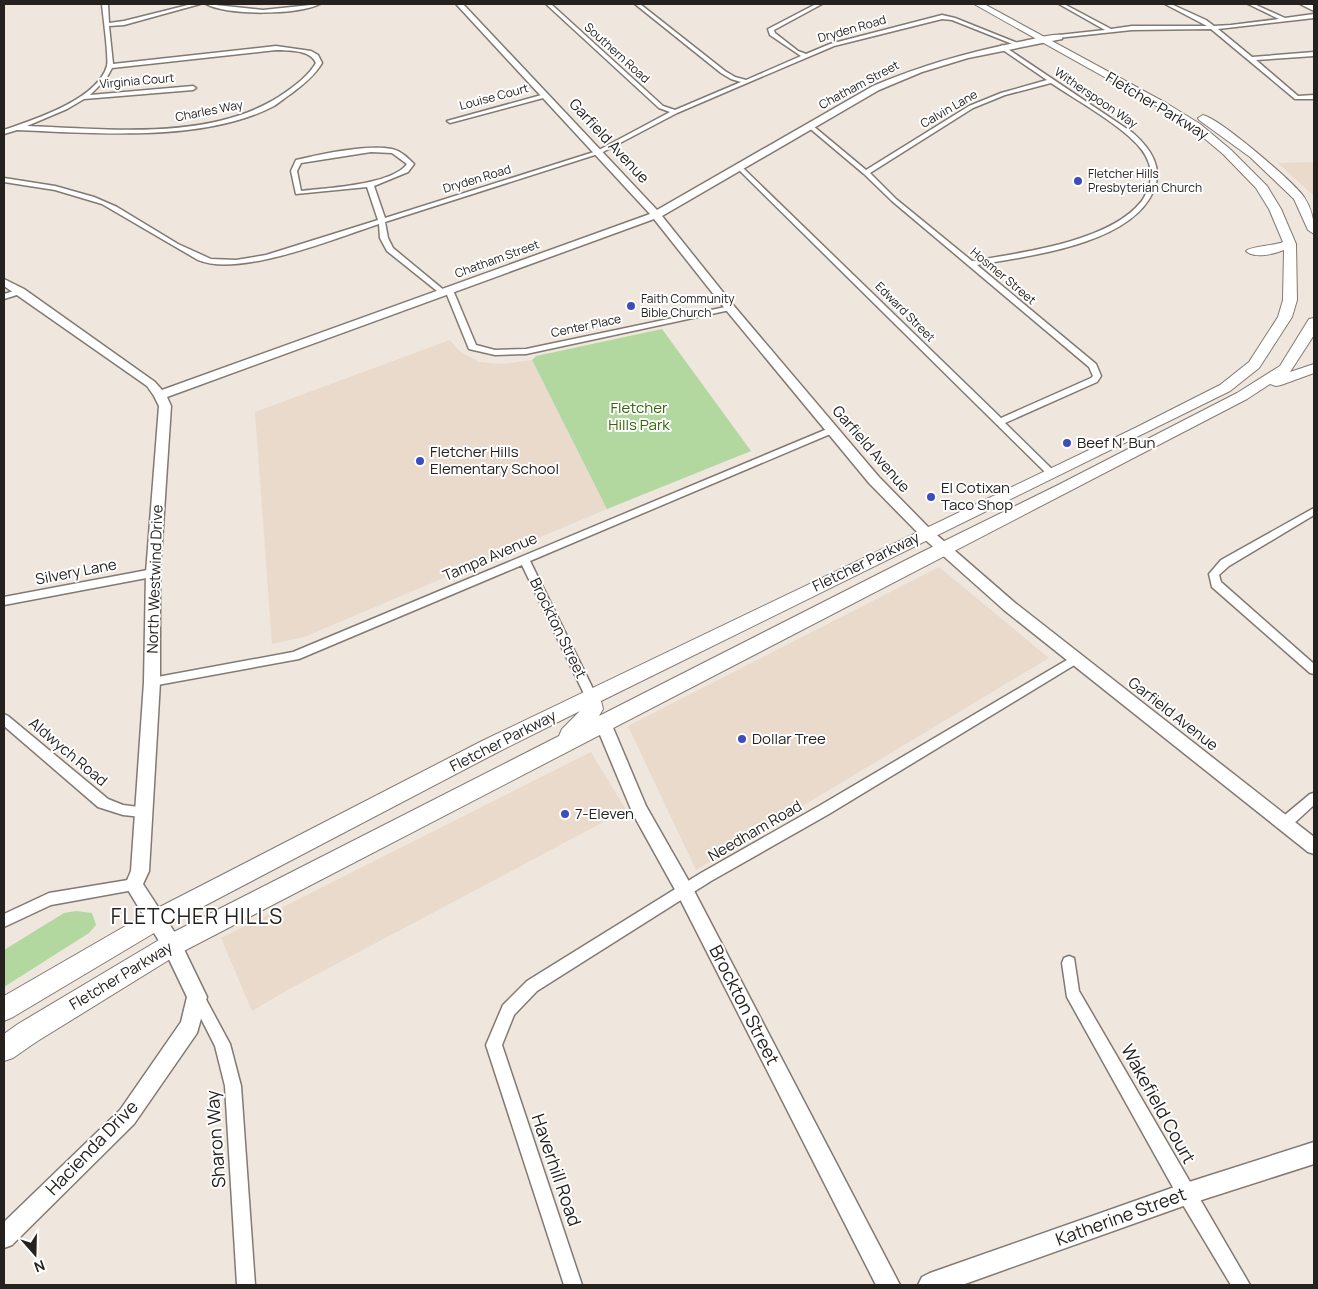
<svg xmlns="http://www.w3.org/2000/svg" width="1318" height="1289" viewBox="0 0 1318 1289" font-family="Manrope,sans-serif">
<style>
.built{fill:#e9dacc}
.green{fill:#b2d79f}
.lines{fill:none;stroke-linecap:round;stroke-linejoin:round}
.minor-casing{stroke:#827972;stroke-width:3}
.tertiary-casing{stroke:#827972;stroke-width:3}
.primary-casing{stroke:#827972;stroke-width:2}
.motorway-casing{stroke:#827972;stroke-width:3}
.minor{fill:#fff;fill-rule:evenodd}
.tertiary{fill:#fff;fill-rule:evenodd}
.primary{fill:#fff;fill-rule:evenodd}
.motorway{fill:#fff;fill-rule:evenodd}
.poi-dot{fill:#3d4cbf;stroke:#fff;stroke-width:2}
.labels{text-anchor:middle;stroke-width:4;stroke-linejoin:round;paint-order:stroke}
.far-street-label{font-size:12px;fill:#24211e;stroke:#fff}
.far-poi-label{font-size:12px;fill:#24211e;stroke:#fff;text-anchor:start}
.street-label{font-size:15px;fill:#24211e;stroke:#fff}
.park-label{font-size:15px;fill:#336509;stroke:#fff}
.poi-label{font-size:15px;fill:#24211e;stroke:#fff;text-anchor:start}
.near-street-label{font-size:18px;fill:#24211e;stroke:#fff}
.near-quarter-label{font-size:21px;letter-spacing:1px;fill:#24211e;stroke:#fff}
</style>
<rect width="100%" height="100%" fill="#efe6dd"/>
<path class="built" d="M1314,162V196L1278,163Z
M450,340L459,351L479,362L502,364L532,360L607,509L304,637L272,644L255,412Z
M939,567L1049,658L696,870L628,726Z
M591,752L626,810L293,987L252,1011L221,938Z"/>
<path class="green" d="M662,329L751,451L607,509L532,360L536,356Z
M76,911L92,913L96,925L89,933L4,987V950L64,913Z"/>
<g class="lines">
<g class="minor-casing">
<path id="minor" d="M102,4H108L109,23L124,21L192,4H200L124,25L109,26L113,64L276,46L311,51L318,55L322,63C315,75 304,84 292,93C286,97 280,102 274,106C203,143 95,133 17,130L4,134V130C33,120 97,100 107,66C109,57 103,16 102,4ZM276,50C289,51 310,49 316,63C309,75 297,84 286,92C216,142 109,129 27,126L67,109L84,99L193,90L196,88L193,86L90,95L106,79L112,68Z
M206,4L263,10L320,4C297,15 229,16 206,4Z
M546,4H551L663,106L675,110L741,82L731,79L721,73L635,4H640L725,71L735,77L746,80L801,56L770,35L768,29L816,4H822L774,30L775,33L798,51L806,54L830,44L942,15L955,18L1020,44L1015,45L952,20L942,19L834,46L677,113L601,153L385,222L388,238L393,248L445,291V295H442L387,251L380,238L379,224C336,238 239,278 198,260L102,204L55,190L4,182V178L55,186L94,197L117,207L178,244L211,259L236,260L266,255L378,220L367,187L296,194L291,171L296,160C321,154 367,144 392,149C401,151 408,158 414,164L408,172L374,186L385,218L597,151L670,112L659,108ZM371,152L392,153L407,164C392,185 326,188 301,191L297,171L301,163Z
M1059,4H1064L1111,29L1132,26H1207L1165,4H1171L1206,20L1214,26L1231,25L1279,19L1248,4H1254L1285,18L1314,14V18L1218,29L1252,57L1314,52V56L1256,60L1298,96L1314,95V99H1295L1211,29L1132,30L1057,38L1059,35L1105,30Z
M1002,45L1133,133C1151,149 1164,168 1153,192C1129,245 1028,256 977,265L1096,364L1101,376L1097,382L1005,423L1055,472L1057,474L1052,477L1049,476L737,168L742,167L1001,418L1091,378L1093,376L1089,367L892,201L864,174L807,126L812,125L866,170L969,106L1001,93L1047,80L1000,48ZM1051,83C1076,100 1125,127 1142,150C1150,161 1154,175 1148,189C1146,193 1144,199 1141,202C1109,242 1020,253 972,261L896,199L870,173L973,108L1005,95Z
M545,94L548,96L547,97L450,123L447,121Z
M446,288L453,290L476,345L495,350L526,349L730,306L734,308L730,310L526,354L495,355L469,349L445,290Z
M20,289H23V293L4,299V294Z
M832,427L837,430L835,432L530,561L597,697L595,700H587L522,565L299,659L152,686L148,685L146,682L148,679L152,678L293,652Z
M1314,508V515L1229,566L1219,575L1221,582L1314,664V674L1310,673L1212,587L1209,574L1221,560Z
M153,569L158,573L157,576L4,605V597Z
M1077,654L1081,655L1083,658L1081,661L829,814L711,881L537,991L514,1015L502,1045L582,1285H564L486,1045L503,1005L527,981L701,873L819,806Z
M4,714L8,716L108,799L123,805L147,808L148,812L147,816L142,817L123,815L98,807L4,726Z
M1314,793V805L1290,827L1285,828L1280,827L1279,823L1280,819L1310,794Z
M134,879L139,881L141,885L139,889L51,905L4,927V914L49,893Z
M1069,956L1074,958L1079,991L1250,1285H1231L1180,1200L1067,997L1062,963L1064,958Z
M197,990L202,992L230,1044L241,1086L255,1285H237L225,1086L215,1046L190,997L192,992Z"/>
</g>
<g class="tertiary-casing">
<path id="tertiary" d="M456,4H463L657,210L873,86C922,65 972,51 1024,41C1035,39 1050,34 1062,35V39L968,58L922,72L879,90L662,216L734,306L879,477L931,530L1014,602L1314,837V854L1308,852L1004,610L921,536L869,483L726,310L654,219L167,397L171,406L160,573V682L149,871L143,884L179,939L207,997L197,1033L134,1124L12,1245L4,1248V1222L120,1110L181,1022L187,997L165,951L125,885L131,871L144,682L146,573L159,406L154,396L147,386L4,286V279L24,289L155,382L162,390L650,214Z
M603,717L609,719L611,723L646,806L691,885L900,1285H876L679,897L633,814L595,723L597,719Z
M1314,1142V1164L1186,1205L962,1285H918L922,1277L930,1273L1186,1183Z"/>
</g>
<g class="primary-casing">
<path id="primary" d="M974,4H984L1166,103L1200,124L1231,150L1267,186L1281,209L1296,244L1297,300L1292,317L1259,368L1230,391L601,701L603,709L599,716L920,553L1060,484L1237,393L1280,366L1309,319L1314,318V335L1290,372L1314,364V373L1281,385L1276,386L1270,384L1247,399L180,953L36,1042L13,1058L4,1061V1034L18,1024L164,937L559,736L562,729L580,711L496,753L164,927L13,1017L4,1021V996L148,913L482,741L1135,428L1220,385L1249,362L1278,317L1283,300L1284,250C1274,254 1254,259 1246,251C1251,246 1273,246 1283,242L1269,209L1256,188L1223,154L1192,128L1158,107Z
M1203,115C1220,119 1294,182 1304,197C1312,209 1314,220 1314,234L1308,230L1294,199L1250,157L1199,120L1198,118Z"/>
</g>
<g class="motorway-casing">
<path id="motorway" d="M1300,4L1314,5V11Z"/>
</g>
<use href="#minor" class="minor"/>
<use href="#tertiary" class="tertiary"/>
<use href="#primary" class="primary"/>
<use href="#motorway" class="motorway"/>
</g>
<g class="poi-dot">
<circle cx="1078" cy="181" r="5"/>
<circle cx="631" cy="306" r="5"/>
<circle cx="1067" cy="443" r="5"/>
<circle cx="420" cy="461" r="5"/>
<circle cx="931" cy="497" r="5"/>
<circle cx="742" cy="739" r="5"/>
<circle cx="565" cy="814" r="5"/>
</g>
<g class="labels">
<g class="far-street-label">
<text transform="translate(852 29) rotate(-16)" y="4">Dryden Road</text>
<text transform="translate(617 53) rotate(42)" y="4">Southern Road</text>
<text transform="translate(137 81) rotate(-5)" y="4">Virginia Court</text>
<text transform="translate(859 85) rotate(-28)" y="4">Chatham Street</text>
<text transform="translate(494 97) rotate(-15)" y="4">Louise Court</text>
<text transform="translate(1096 98) rotate(34)" y="4">Witherspoon Way</text>
<text transform="translate(949 109) rotate(-30)" y="4">Calvin Lane</text>
<text transform="translate(209 111) rotate(-11)" y="4">Charles Way</text>
<text transform="translate(477 179) rotate(-17)" y="4">Dryden Road</text>
<text transform="translate(497 259) rotate(-20)" y="4">Chatham Street</text>
<text transform="translate(1003 276) rotate(40)" y="4">Hosmer Street</text>
<text transform="translate(905 312) rotate(45)" y="4">Edward Street</text>
<text transform="translate(586 326) rotate(-12)" y="4">Center Place</text>
</g>
<g class="far-poi-label">
<text x="1088" y="178">Fletcher Hills<tspan x="1088" dy="14">Presbyterian Church</tspan></text>
<text x="641" y="303">Faith Community<tspan x="641" dy="14">Bible Church</tspan></text>
</g>
<g class="street-label">
<text transform="translate(1157 106) rotate(31)" y="5">Fletcher Parkway</text>
<text transform="translate(609 141) rotate(47)" y="5">Garfield Avenue</text>
<text transform="translate(871 449) rotate(49)" y="5">Garfield Avenue</text>
<text transform="translate(490 557) rotate(-23)" y="5">Tampa Avenue</text>
<text transform="translate(866 562) rotate(-26)" y="5">Fletcher Parkway</text>
<text transform="translate(76 572) rotate(-11)" y="5">Silvery Lane</text>
<text transform="translate(155 579) rotate(-88)" y="5">North Westwind Drive</text>
<text transform="translate(558 628) rotate(64)" y="5">Brockton Street</text>
<text transform="translate(1173 714) rotate(38)" y="5">Garfield Avenue</text>
<text transform="translate(503 741) rotate(-27)" y="5">Fletcher Parkway</text>
<text transform="translate(68 752) rotate(40)" y="5">Aldwych Road</text>
<text transform="translate(755 831) rotate(-30)" y="5">Needham Road</text>
<text transform="translate(121 976) rotate(-31)" y="5">Fletcher Parkway</text>
</g>
<g class="park-label">
<text x="639" y="413">Fletcher<tspan x="639" dy="17">Hills Park</tspan></text>
</g>
<g class="poi-label">
<text x="1077" y="448">Beef N' Bun</text>
<text x="430" y="457">Fletcher Hills<tspan x="430" dy="17">Elementary School</tspan></text>
<text x="941" y="493">El Cotixan<tspan x="941" dy="17">Taco Shop</tspan></text>
<text x="752" y="744">Dollar Tree</text>
<text x="575" y="819">7-Eleven</text>
</g>
<g class="near-street-label">
<text transform="translate(744 1005) rotate(63)" y="6">Brockton Street</text>
<text transform="translate(1158 1104) rotate(61)" y="6">Wakefield Court</text>
<text transform="translate(216 1139) rotate(-94)" y="6">Sharon Way</text>
<text transform="translate(92 1148) rotate(-46)" y="6">Hacienda Drive</text>
<text transform="translate(556 1170) rotate(71)" y="6">Haverhill Road</text>
<text transform="translate(1121 1217) rotate(-20)" y="6">Katherine Street</text>
</g>
<g class="near-quarter-label">
<text x="197" y="924">FLETCHER HILLS</text>
</g>
</g>
<rect width="1318" height="1289" fill="none" stroke="#24211e" stroke-width="10"/>
<g transform="translate(35 1254) rotate(160)" stroke="#ffffff" stroke-width="4" paint-order="stroke">
<path d="M0-4L9 19L0 12L-9 19Z" fill="#24211e"/>
<text y="-8" font-size="14" font-weight="bold" text-anchor="middle" fill="#24211e">N</text>
</g>
</svg>
